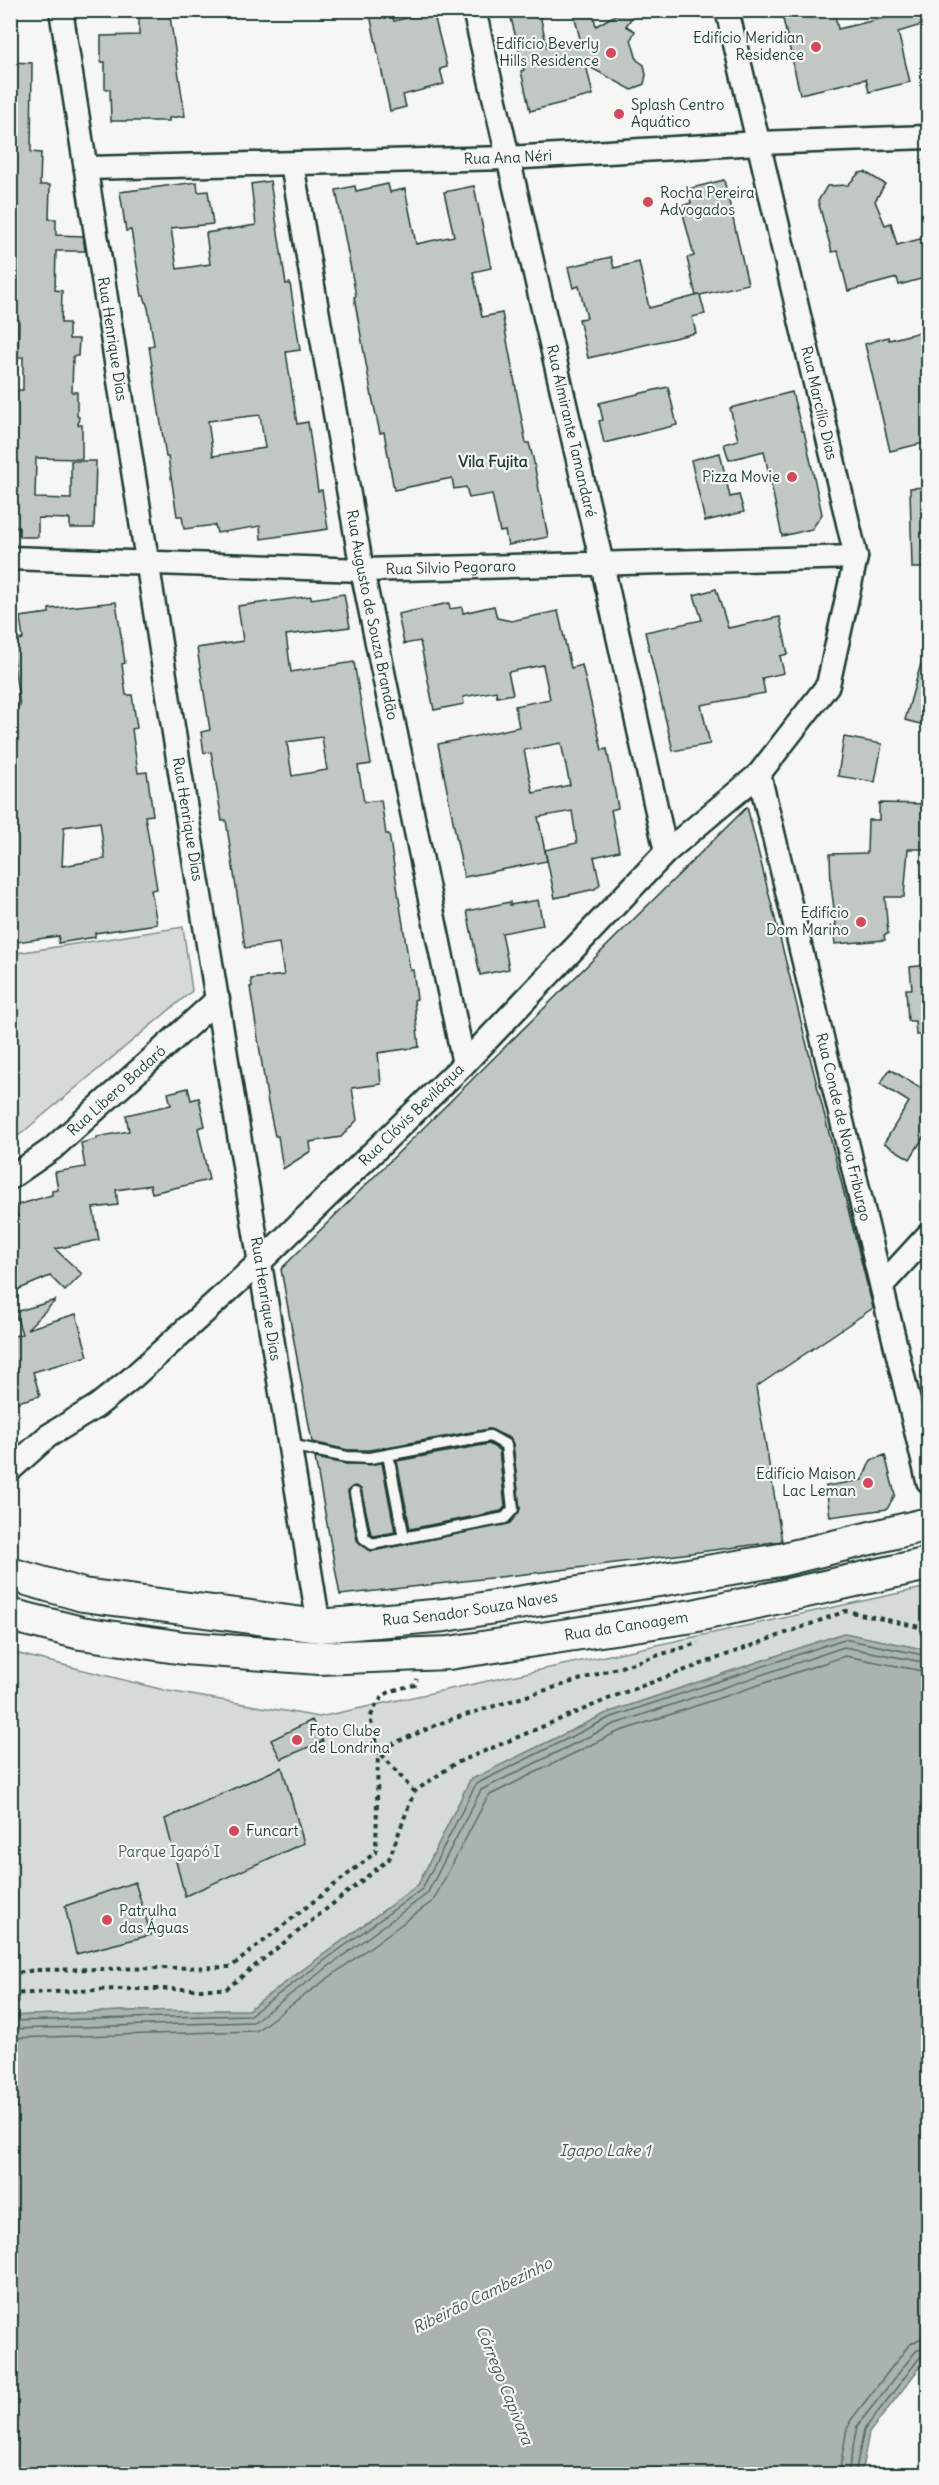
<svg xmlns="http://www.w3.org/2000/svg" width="939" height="2485" viewBox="0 0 939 2485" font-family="Delius,sans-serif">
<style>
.green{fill:#d6dbd6;stroke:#7a8c85;stroke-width:1.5}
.water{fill:#aab3ae;stroke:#72847d;stroke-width:1.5}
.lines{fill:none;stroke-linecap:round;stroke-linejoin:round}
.shore{stroke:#576c65;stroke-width:1.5}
.building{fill:#c1c8c3;stroke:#1f3d34;stroke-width:1.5;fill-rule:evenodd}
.service-casing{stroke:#1f3d34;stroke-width:15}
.minor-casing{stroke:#1f3d34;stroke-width:27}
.secondary-casing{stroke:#1f3d34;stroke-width:36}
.path{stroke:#1f3d34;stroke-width:4;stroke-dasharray:4.5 4.5;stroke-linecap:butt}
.service{stroke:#f6f6f2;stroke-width:10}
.minor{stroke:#f6f6f2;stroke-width:22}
.secondary{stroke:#f6f6f2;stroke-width:32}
.poi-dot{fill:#d1495b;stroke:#f6f6f2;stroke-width:2}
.labels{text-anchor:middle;stroke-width:4.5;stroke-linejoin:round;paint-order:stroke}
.poi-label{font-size:15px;fill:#1f3d34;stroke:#f6f6f2;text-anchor:end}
.street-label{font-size:15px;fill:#1f3d34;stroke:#f6f6f2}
.park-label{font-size:15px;fill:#445d54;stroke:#f6f6f2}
.neighbourhood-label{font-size:16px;font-weight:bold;fill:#1f3d34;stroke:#f6f6f2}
.water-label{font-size:16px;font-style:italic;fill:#425a52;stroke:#f6f6f2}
</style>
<rect width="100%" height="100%" fill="#f6f6f2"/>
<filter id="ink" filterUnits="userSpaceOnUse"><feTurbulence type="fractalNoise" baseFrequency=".0167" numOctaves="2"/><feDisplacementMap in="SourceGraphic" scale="12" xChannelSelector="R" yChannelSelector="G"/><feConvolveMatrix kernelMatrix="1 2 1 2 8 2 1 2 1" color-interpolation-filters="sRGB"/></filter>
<g filter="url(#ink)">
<path class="green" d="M183,927L192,991L11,1142V954Z
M928,1587V1650L844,1633L607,1713L470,1780L418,1885L248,2010L124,2011L11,2016V1652L168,1691L319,1717Z"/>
<path class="water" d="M844,1633L928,1650V2357L869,2433L861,2474H11V2016L124,2011L248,2010L418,1885L470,1780L607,1713Z"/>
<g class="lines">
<path class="shore" d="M10,2021L250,2015L422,1889L476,1784L609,1718L844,1639L928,1656
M10,2029L253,2022L427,1894L481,1790L612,1725L844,1647L928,1663
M10,2038L256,2031L433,1901L488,1796L615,1733L845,1656L928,1672
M839,2474L847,2428L851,2420L909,2345L919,2339L928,2337
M848,2474L857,2426L916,2351L928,2346
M855,2474L864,2430L921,2356L928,2354"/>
</g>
<path class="building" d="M139,10H169L185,116L169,118V121H111L110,89H105V62H101V36L139,35Z
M369,10H391L394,21L433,11L447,67L440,69L444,84L403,95L406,107L390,111Z
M509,10H539L547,48L580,39L573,10H592L596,26L624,10H637L626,26L635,31L631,39L637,60L644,65L646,75L644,84L632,90L586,65L593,95L530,111L521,71L524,70Z
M781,10H834L838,29L917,10H928V23L898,32L910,82L869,92L866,79L800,94Z
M10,62L32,63L31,152L41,153L40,185H50L49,219H56V235L83,236L85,251H56L55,290L62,291L61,323H69V339H79L78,356H73L72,392H77V416L79,417L78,425H82V459L36,458L35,498L71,499V461H96L94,528H70V519L38,518V537H19V528L10,527V390H23V357H18L19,320H10Z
M865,172L885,184L875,201L885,225L891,223L897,245L928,237V277L899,285L897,278L848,291L838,251L832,252L818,201L827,186L848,185L859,173Z
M724,180L748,284L700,295L705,314L692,317L696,333L588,358L579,319L587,318L579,286L573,288L568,267L611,257L614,268L639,262L649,308L699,295L696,296L687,258L694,256L681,206L691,203L688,189Z
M270,181L286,284L290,283L300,350L286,352L297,424L308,422L318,491L322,490L328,529L261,539L260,526L217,533L215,525L184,529L182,516H177L168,457H166L149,346L154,345L148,308L144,296H142L131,230L126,231L120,192L197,182L198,192L208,191L213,224L171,228L177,269L210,264L206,233L256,225L251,184ZM260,415L265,448L213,456L208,421Z
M388,184L390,192L405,189L416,244L454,236L444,192L474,186L491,268L473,272L482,317L502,313L526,443H529L533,458L548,537L508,545L505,531L500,532L492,494L469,498L466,487L454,489L452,478L394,490L384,432L380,433L372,397L354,297L356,296L336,190L355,186L356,191Z
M928,330V442L890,451L865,344L888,337L889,340Z
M668,387L677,425L604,443L599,421L603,420L599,403Z
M792,392L802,431H804L822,514L812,529L782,536L764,451L729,460L724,444L738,440L730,408Z
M720,453L730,497L739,495L744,512L705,521L691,460Z
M928,487V568H912L910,488Z
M716,589L728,628L780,617L788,654L780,656L784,673L762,678L765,693L701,705L710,744L673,751L645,632L702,620L694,595Z
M344,594L350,627L286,635L291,672L354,662L371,764L358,766L364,802L381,800L386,834H389L410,970H413L417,999L414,1000L419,1047L378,1053L381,1084L352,1088L357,1120L341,1137L310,1142L311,1151L283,1169L278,1136H275L268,1103L250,987H252L251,979L284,975L279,943L245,948L226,820L222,821L211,752L204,753L201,732L210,730L197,648L243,641L238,606L311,596V599ZM322,737L327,770L292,776L287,742Z
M116,602L125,663L122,664L126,695H132L137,728L132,729L138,773L147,772L153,815L145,816L157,889L151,890L157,924L95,933V937L58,943L59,936L10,943V707L20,706L13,659L10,660V641L23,639L20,617L49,613V609ZM100,822L105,859L62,866L64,827Z
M449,603L450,609L462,607L463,613L494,606L497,618L511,621L558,611L571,668L582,665L602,750L607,749L618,808L611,810L619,851L594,857L600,884L595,889L555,898L545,850L577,843L572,811L538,817L547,861L464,877L438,744L519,727L515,706L550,699L543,665L508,672L513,694L497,697L496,691L463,697L464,704L434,710L420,641L404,644L398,614ZM561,743L570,785L533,793L524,750Z
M924,653L928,654V726L905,720Z
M844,737L882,744L875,782L838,776Z
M879,803L928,804V849H908L904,897H885L888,934L884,935L885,940L835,944L833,926L836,925L831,885L830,854L867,853L868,820H879Z
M747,807L873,1308L756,1387L782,1541L569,1569L340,1595L315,1458L346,1464L382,1463L395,1532L374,1536L371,1534L361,1489L354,1486L348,1491L357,1540L368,1550L373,1551L510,1523L520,1509L513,1444L510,1438L489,1429L369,1450H348L312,1442L281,1269Z
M538,900L543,925L502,933L509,969L480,975L467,911L510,902V905Z
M928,965V1035H916L915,1021H908L906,989H912L910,967Z
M890,1069L928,1093V1130L910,1159L884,1143L909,1102L880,1084Z
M188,1088L191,1100L199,1098L205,1126L198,1128L209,1180L152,1193L150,1185L116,1190L118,1205L93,1208L99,1240L55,1249L82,1274L65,1291L50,1276L10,1293V1222L19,1219L14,1206L52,1195V1191L58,1190L55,1172L85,1167L81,1143L97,1139V1137L129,1131L126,1115L171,1105L168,1093Z
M56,1300L27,1329L76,1314L88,1356L33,1372L40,1396L10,1404V1337L22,1334L15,1312Z
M489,1444L499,1450L505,1507L501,1511L410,1529L397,1461Z
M885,1455L895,1495L887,1509L830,1517L826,1486L862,1480L871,1460Z
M312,1720L323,1741L281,1759L271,1740Z
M282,1767L304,1843L185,1896L165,1819Z
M135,1882L151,1935L76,1954L65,1906Z"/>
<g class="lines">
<g class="service-casing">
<path id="service" d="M290,1445L347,1457L370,1458L490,1436L506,1445L513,1509L505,1518L372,1544L364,1538L355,1493
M388,1455L404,1538"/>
</g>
<g class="minor-casing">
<g id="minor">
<path id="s1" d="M61,10L184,797L319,1626"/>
<path id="s2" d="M474,10L602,564L666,852"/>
<path id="s3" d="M292,164L362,570L464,1064"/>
<path id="s4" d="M86,168L508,158L758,143L928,137"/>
<path id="s5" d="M10,558L362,570L856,557"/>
<path id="s6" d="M759,774L928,1481"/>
<path id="s7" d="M10,1178L52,1149L218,999"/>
<path d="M883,1284L928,1235"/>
<path id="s8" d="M10,1470L48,1436L97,1406L132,1378L261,1261L464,1064L666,852L759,774L828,685L856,557L727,10"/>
</g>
</g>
<g class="secondary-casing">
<g id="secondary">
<path id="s9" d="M10,1574L83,1595L319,1626L445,1615L780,1560L928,1524"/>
<path id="s10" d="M10,1615L81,1633L184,1648L319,1658L449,1653L693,1616L928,1564"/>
</g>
</g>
<path class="path" d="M414,1792L378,1750L370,1718C382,1691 388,1691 415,1685L417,1679
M10,1974L35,1970L231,1967L376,1852L378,1750L446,1721L698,1643
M10,1994L117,1989H226L389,1859L414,1792L454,1764L620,1694L846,1611L928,1629"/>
<use href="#service" class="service"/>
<use href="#minor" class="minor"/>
<use href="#secondary" class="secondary"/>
</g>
</g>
<g class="poi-dot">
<circle cx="816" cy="47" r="6"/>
<circle cx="611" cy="53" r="6"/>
<circle cx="619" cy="114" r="6"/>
<circle cx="648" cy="202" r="6"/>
<circle cx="792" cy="477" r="6"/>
<circle cx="861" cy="922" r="6"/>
<circle cx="868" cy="1483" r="6"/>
<circle cx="297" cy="1740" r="6"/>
<circle cx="234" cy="1831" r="6"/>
<circle cx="107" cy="1920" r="6"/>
</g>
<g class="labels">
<g class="poi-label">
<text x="804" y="43">Edifício Meridian<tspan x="804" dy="17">Residence</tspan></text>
<text x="599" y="49">Edifício Beverly<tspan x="599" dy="17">Hills Residence</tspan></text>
<text x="631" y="110" text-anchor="start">Splash Centro<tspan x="631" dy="17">Aquático</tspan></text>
<text x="660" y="198" text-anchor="start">Rocha Pereira<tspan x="660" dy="17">Advogados</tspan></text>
<text x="780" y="482">Pizza Movie</text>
<text x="849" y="918">Edifício<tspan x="849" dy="17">Dom Marino</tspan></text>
<text x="856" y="1479">Edifício Maison<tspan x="856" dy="17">Lac Leman</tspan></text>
<text x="309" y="1736" text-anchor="start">Foto Clube<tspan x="309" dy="17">de Londrina</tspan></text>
<text x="246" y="1836" text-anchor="start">Funcart</text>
<text x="119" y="1916" text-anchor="start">Patrulha<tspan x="119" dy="17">das Águas</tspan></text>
</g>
<g class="street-label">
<text dy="5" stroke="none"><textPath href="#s4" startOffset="422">Rua Ana Néri</textPath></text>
<text dy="5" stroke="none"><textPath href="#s1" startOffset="333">Rua Henrique Dias</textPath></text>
<text transform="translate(819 403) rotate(77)" y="5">Rua Marcílio Dias</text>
<text dy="5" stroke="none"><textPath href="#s2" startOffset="432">Rua Almirante Tamandaré</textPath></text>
<text dy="5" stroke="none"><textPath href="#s5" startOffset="441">Rua Silvio Pegoraro</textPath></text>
<text dy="5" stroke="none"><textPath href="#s3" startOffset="458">Rua Augusto de Souza Brandão</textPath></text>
<text dy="5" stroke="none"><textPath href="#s1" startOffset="819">Rua Henrique Dias</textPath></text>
<text dy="5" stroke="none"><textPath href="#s7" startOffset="138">Rua Líbero Badaró</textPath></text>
<text dy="5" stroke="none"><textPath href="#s8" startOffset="537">Rua Clóvis Beviláqua</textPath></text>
<text dy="5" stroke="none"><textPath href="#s6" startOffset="363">Rua Conde de Nova Friburgo</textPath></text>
<text dy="5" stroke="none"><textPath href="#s1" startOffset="1305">Rua Henrique Dias</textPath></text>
<text dy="5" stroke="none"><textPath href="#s9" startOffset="466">Rua Senador Souza Naves</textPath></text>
<text dy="5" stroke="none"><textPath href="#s10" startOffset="622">Rua da Canoagem</textPath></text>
</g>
<g class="park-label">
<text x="169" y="1857">Parque Igapó I</text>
</g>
<g class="neighbourhood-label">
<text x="493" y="467">Vila Fujita</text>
</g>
<g class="water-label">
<text x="605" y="2156">Igapo Lake 1</text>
<text transform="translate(482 2295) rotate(-26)" y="6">Ribeirão Cambezinho</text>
<text transform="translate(505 2385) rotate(68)" y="6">Córrego Capivara</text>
</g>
</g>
<rect width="939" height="2485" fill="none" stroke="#f6f6f2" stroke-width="36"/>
<rect x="18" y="18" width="903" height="2449" fill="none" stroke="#1f3d34" stroke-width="2" filter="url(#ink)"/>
</svg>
